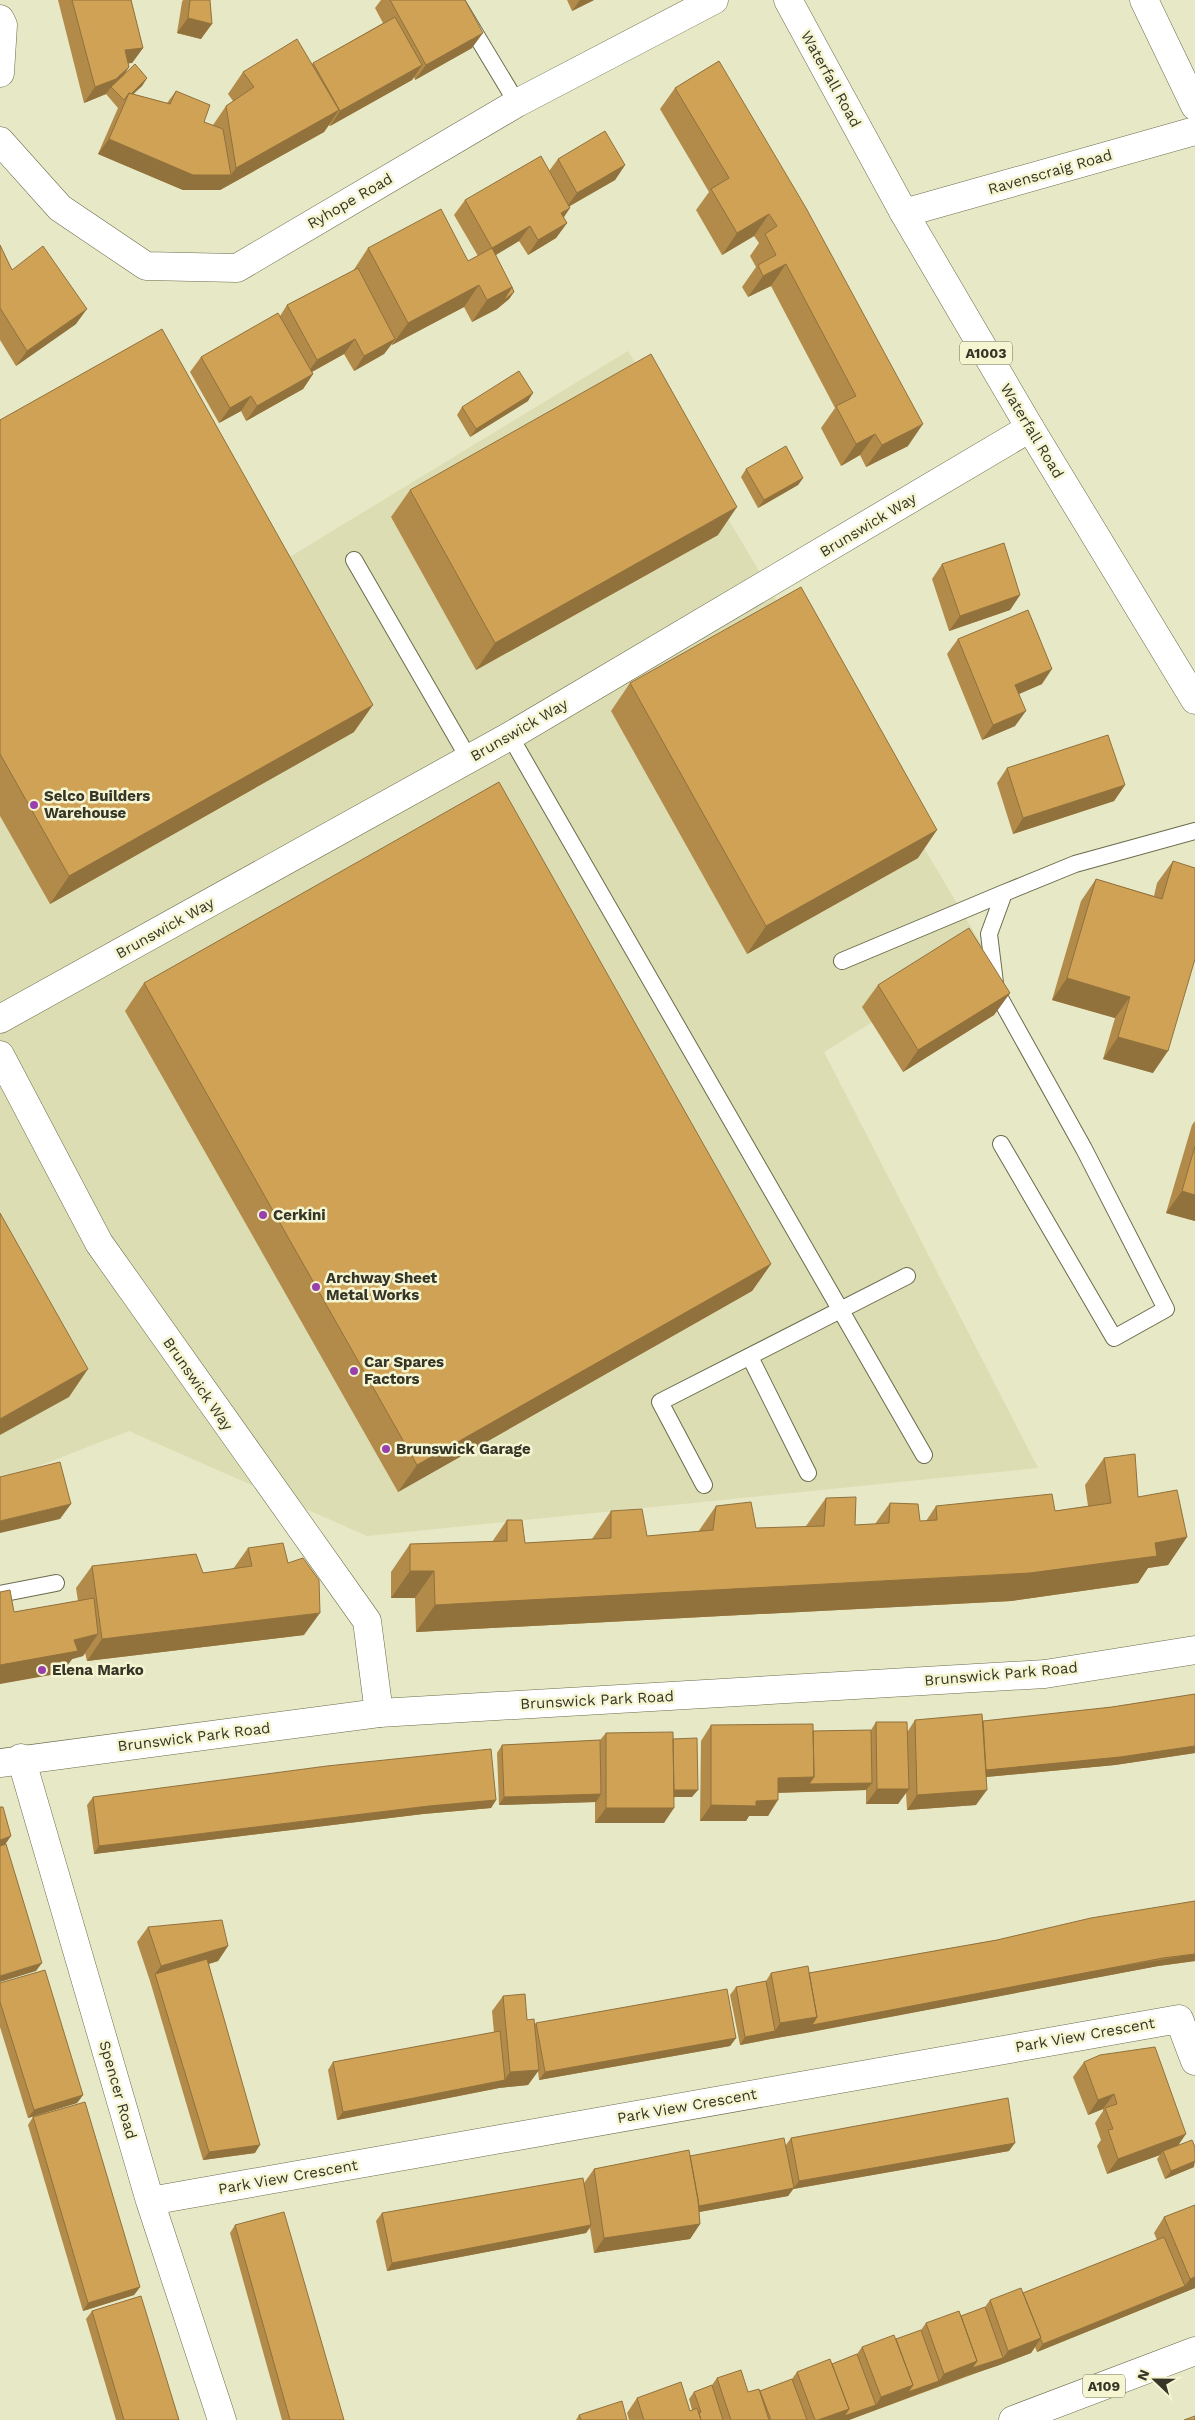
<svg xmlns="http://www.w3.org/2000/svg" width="1195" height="2420" viewBox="0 0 1195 2420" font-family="'Work Sans',sans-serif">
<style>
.built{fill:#ddddb3}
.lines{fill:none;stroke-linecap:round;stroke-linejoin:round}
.lane-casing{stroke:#6b6b4c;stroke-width:18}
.street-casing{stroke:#6b6b4c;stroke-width:29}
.secondary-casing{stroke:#6b6b4c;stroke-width:29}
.primary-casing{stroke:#6b6b4c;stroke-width:29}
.lane{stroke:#fff;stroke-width:16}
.street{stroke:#fff;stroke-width:28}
.secondary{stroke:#fff;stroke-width:28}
.primary{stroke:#fff;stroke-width:28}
.wall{fill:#b28b4a}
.shaded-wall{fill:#91713c}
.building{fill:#cfa256;stroke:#91713c}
.poi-dot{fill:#9a40ac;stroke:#f5f5d2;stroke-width:2}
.labels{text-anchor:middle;stroke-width:5;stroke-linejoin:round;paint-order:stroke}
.shield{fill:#f5f5d2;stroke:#6f6f5b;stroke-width:1}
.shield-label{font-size:14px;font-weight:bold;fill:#353528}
.street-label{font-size:15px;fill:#353528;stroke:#f5f5d2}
.poi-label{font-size:15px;font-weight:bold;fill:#353528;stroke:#f5f5d2;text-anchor:start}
</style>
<rect width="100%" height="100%" fill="#e7e8c5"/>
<path class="built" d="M628,351L986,952L824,1052L1038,1468L367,1536L129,1431L0,1481V452L288,558Z"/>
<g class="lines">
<g class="lane-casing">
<path id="lane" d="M455,0L517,103
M354,560L469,759
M510,736L924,1455
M842,961L1004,893
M1001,1144L1114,1338L1166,1309L1084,1149L996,991L989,934L1004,893L1075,864L1195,831
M750,1357L808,1473
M704,1485L660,1402L907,1276
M0,1594L56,1583"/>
</g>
<g class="street-casing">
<path id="street" d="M1144,0L1195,106
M0,19L3,25L0,73
M0,141L60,208L146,266L237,268L517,103L714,0
M904,213L1195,131
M0,1019L510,736L1030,428
M0,1055L99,1243L367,1621L379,1713
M21,1758L150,2201L222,2420
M150,2201L1179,2019L1195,2061"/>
</g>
<g class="secondary-casing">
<path id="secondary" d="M0,1763L379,1713L1045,1674L1195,1650"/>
</g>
<g class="primary-casing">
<path id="primary" d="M788,0L904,213L1030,428L1195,700
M1013,2420L1195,2351"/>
</g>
<use href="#lane" class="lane"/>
<use href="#street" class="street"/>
<use href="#secondary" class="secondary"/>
<use href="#primary" class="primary"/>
</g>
<path class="wall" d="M58,0H131L143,48L132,63H128L129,67L125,74L147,78L142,86L133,94L167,103L176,91L204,122L213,125L226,106L233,101L228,94L243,72L312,64L313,63L383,23L375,8L381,0H465L472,48L415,80L414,77L412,80L330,126L329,125L324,132L220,190H183L98,154L118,108L106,94L84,103Z
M183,0H210L201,39L177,33L182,2Z
M567,0H594L572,11Z
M719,61L908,446L866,467L860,455L841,466L821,428L835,408L771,286L748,297L742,287L756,267L750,256L759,243L754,236L722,255L696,210L709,192L660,109L675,88Z
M558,159L625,165L615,180L570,206L563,217L567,223L556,238L528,255L519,241L496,255L514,292L509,299L497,309L472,322L464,307L392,345V344L384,354L354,371L344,354L312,372L313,374L303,389L246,421L241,411L219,423L190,372L201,357L280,316L287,305L353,271L368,248L468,261L478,256L454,215L465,200L549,171Z
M0,245L12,270L76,324L16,366L0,340Z
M528,401L470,437L457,415L462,407Z
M0,420L354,732L50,904L0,816Z
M746,469L803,478L798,485L758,508L741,477Z
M410,490L718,535L476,670L391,517Z
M942,564L1020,595L1010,610L949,631L932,579Z
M958,639L1042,684L1019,694L1015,726L982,740L947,654Z
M630,683L918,858L747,954L611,711Z
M1007,768L1125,785L1114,801L1013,834L997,783Z
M1173,861L1153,1073L1103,1059L1115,1018L1052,1000L1081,901L1096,879L1154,896L1157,883Z
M144,983L771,1264L752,1291L398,1492L125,1011Z
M878,985L1010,993L994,1015L903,1072L862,1007Z
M1195,1121V1221L1166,1213L1192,1125Z
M1104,1458L1138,1497L1187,1537L1168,1565L1148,1568L1138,1583L1011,1601L416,1632L415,1598H391V1572L410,1544L492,1542L507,1520L525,1543L592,1539L611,1511L647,1536L698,1532L716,1506L756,1528L806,1527V1526L826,1498L855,1525L875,1524L890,1503L920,1521H926L936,1506L1055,1511L1088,1506L1085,1485Z
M248,1548L304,1635L87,1661L85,1653L83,1656L72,1659L62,1673L14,1612L78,1601L76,1588L92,1566L203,1573L233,1569Z
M1195,1694V1753L1115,1765L986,1777L976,1805L907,1810L906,1792L898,1804H866V1790L778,1793L768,1816H749L746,1821H700L701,1741L711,1725L813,1731L871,1730L876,1722L908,1731L915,1720L983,1721L1112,1707Z
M606,1733L673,1739L692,1797H674L664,1823H595V1802L499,1805L497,1753L502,1745L600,1740Z
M93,1797L496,1800L491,1808L423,1814L94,1854L87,1805Z
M1195,1901V1961L1158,1966L740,2045L730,1995L736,1987L766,1981L771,1973H809L997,1940Z
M148,1927L228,1946L218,1961L209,1964L255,2153L203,2160L150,1981L137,1942Z
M0,1983L83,2095L77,2103L28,2118L0,2027Z
M503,1996L527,2020L535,2024L536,2023L736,2038L730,2046L539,2080L538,2071L528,2085L499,2088L337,2120L328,2070L333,2062L494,2033L492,2011Z
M1084,2062L1179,2145L1194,2167L1165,2179L1157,2159L1160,2155L1107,2174L1097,2146L1101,2140L1095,2123L1103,2111V2109L1088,2115L1073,2077Z
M33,2117L140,2287L134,2295L83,2311L28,2125Z
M791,2138L1009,2151L793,2189L788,2196L699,2212L700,2224L690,2239L594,2253L590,2228L586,2233L387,2271L376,2221L382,2213L584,2183L594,2169L690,2156L786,2145Z
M1195,2205V2288L1037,2352L1035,2347L1031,2353L849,2420H629L627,2413L637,2398L690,2411L692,2410L689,2399L694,2392L712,2385L717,2378L748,2392L760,2391L792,2379L797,2372L832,2364L857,2354L862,2347L896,2339L921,2330L926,2323L961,2316L985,2307L990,2300L1023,2293L1157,2240L1154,2233L1164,2217Z
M235,2225L344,2420H282L230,2233Z
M92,2311L179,2420H116L86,2319Z
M579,2415L627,2420H576Z"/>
<path class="shaded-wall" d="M580,0H594L572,11Z
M188,18L212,24L201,39L177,33Z
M483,33L472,48L415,80L426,65Z
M143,48L132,63L114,65L125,50Z
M422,65L412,80L330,126L340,111Z
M129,67L119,82L111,87L106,94L84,103L95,87Z
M147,78L142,86L125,102L127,97Z
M339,110L324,132L220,190H183L98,154L109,139L231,175L236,168Z
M625,165L615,180L566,208L577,193Z
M570,208L560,223L561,213Z
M769,214L754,236L722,255L737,233Z
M567,223L556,238L528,255L538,240Z
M530,226L519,241L482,263L492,248Z
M786,264L771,286L748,297L763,276Z
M479,285L464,307L392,345L408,323Z
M512,287L503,301L514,292L509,299L497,309L472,322L487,300Z
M87,309L76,324L16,366L27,351Z
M355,339L344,354L306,375L317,360Z
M395,339L384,354L354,371L364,356Z
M313,374L303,389L246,421L257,406Z
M533,393L528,401L470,437L476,429Z
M251,396L241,411L219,423L230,408Z
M923,424L908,446L866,467L882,445Z
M875,434L860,455L841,466L856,444Z
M803,478L798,485L758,508L764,500Z
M737,507L718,535L476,670L495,643Z
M1020,595L1010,610L949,631L960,616Z
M1052,669L1042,684L1005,700L1015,685Z
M373,705L354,732L50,904L69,876Z
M1026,711L1015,726L982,740L993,725Z
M1125,785L1114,801L1013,834L1023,818Z
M937,830L918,858L747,954L766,926Z
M1067,978L1130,997L1115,1018L1052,1000Z
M1010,993L994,1015L903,1072L918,1050Z
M1118,1037L1168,1051L1153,1073L1103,1059Z
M1182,1191L1195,1195V1221L1166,1213Z
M771,1264L752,1291L398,1492L417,1465Z
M88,1369L69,1397L0,1435V1419Z
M71,1504L60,1519L0,1533V1521Z
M1187,1537L1168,1565L1148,1568L1138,1583L1011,1601L416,1632L435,1605L1155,1543Z
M410,1571H434L415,1598H391Z
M320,1613L304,1635L87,1661L102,1639Z
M98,1634L83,1656L72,1659L62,1673L0,1684V1665L74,1640Z
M1195,1746V1753L1115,1765L975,1778L980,1770Z
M814,1777L872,1783L866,1790L767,1793L778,1778Z
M877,1789H909L898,1804H866Z
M669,1790H698L692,1797H663Z
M987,1790L976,1805L907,1810L917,1795Z
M601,1794L596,1802L499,1805L504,1797Z
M496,1800L491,1808L423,1814L94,1854L99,1846L429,1806Z
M778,1800L768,1816H749L746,1821H700L711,1805L756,1801Z
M606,1808H674L664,1823H595Z
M11,1836L0,1852V1840Z
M228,1946L218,1961L157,1979L155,1974L161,1966Z
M1195,1954V1961L1158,1966L806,2033L770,2039L780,2023Z
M42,1963L36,1971L0,1982V1976Z
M775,2031L770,2039L740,2045L745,2037Z
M736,2038L730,2046L539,2080L545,2072Z
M539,2070L528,2085L499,2088L510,2072Z
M505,2080L499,2088L337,2120L343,2112Z
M1114,2094L1103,2109L1088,2115L1098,2100Z
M83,2095L77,2103L28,2118L34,2110Z
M1186,2134L1175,2150L1163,2151L1160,2155L1107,2174L1118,2159Z
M1015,2143L1009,2151L793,2189L799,2181Z
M260,2145L255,2153L203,2160L209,2152Z
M1195,2161L1194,2167L1165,2179L1171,2171Z
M794,2188L788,2196L688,2214L693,2207Z
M700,2224L690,2239L594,2253L604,2238Z
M591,2225L586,2233L387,2271L392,2263Z
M1195,2277V2288L1037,2352L1043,2344L1185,2286L1190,2279Z
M140,2287L134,2295L83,2311L88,2303Z
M1041,2338L1031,2353L997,2366L966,2376L849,2420H818L849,2409L876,2405L881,2397L913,2385L939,2381L944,2374L977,2361L1003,2358L1008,2351Z"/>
<path class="building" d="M72,0H131L143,48L125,50L129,67L116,79L95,87Z
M190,0H210L212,24L188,18Z
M390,0H465L483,33L426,65Z
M395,17L422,65L340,111L313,63Z
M297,39L339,110L236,168L226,106L254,87L243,72Z
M719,61L806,208L923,424L882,445L875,434L856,444L836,406L856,396L786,264L763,276L758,265L776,255L765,234L777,226L769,214L737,233L711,189L729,178L675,88Z
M135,64L147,78L131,94L129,93L124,100L111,87Z
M176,91L210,105L204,122L223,129L231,175H193L109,139L129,93L170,104Z
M605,131L625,165L577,193L558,159Z
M541,156L570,208L561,213L567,223L538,240L530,226L492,248L465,200Z
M441,209L468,261L492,248L512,287L487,300L479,285L408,323L368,248Z
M0,245L12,270L43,246L87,309L27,351L0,308Z
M358,268L395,339L364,356L355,339L317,360L287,305Z
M512,287L514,292L503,301Z
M278,313L313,374L257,406L251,396L230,408L201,357Z
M162,329L373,705L69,876L0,754V420Z
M651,354L737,507L495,643L410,490Z
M519,371L533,393L476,429L462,407Z
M786,446L803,478L764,500L746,469Z
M1004,543L1020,595L960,616L942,564Z
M801,587L937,830L766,926L630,683Z
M1028,610L1052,669L1015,685L1026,711L993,725L958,639Z
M1108,735L1125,785L1023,818L1007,768Z
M499,782L771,1264L417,1465L144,983Z
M1173,861L1195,868V959L1168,1051L1118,1037L1130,997L1067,978L1096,879L1162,899Z
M969,928L1010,993L918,1050L878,985Z
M1195,1146V1195L1182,1191Z
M0,1213L88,1369L0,1419Z
M1135,1454L1138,1497L1177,1490L1187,1537L1155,1543L1157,1556L1030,1573L435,1605L434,1571H410V1544L507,1541V1520H522L525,1543L611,1538V1511L642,1509L647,1536L713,1530L716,1506L751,1502L756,1528L824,1526L826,1498L856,1497L855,1525L889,1523L890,1503L918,1504L920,1521L937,1520L936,1506L1052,1494L1055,1511L1111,1503L1104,1458Z
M60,1462L71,1504L0,1521V1477Z
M283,1543L288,1563L303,1558L319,1580L320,1613L102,1639L92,1566L196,1554L203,1573L252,1566L248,1548Z
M10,1590L14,1612L94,1598L98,1634L74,1640L78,1651L0,1665V1592Z
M1195,1694V1746L1120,1757L986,1770L983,1721L1112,1707Z
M982,1714L987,1790L917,1795L915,1720Z
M876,1722H907L909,1789H877Z
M813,1724L814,1777L778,1778V1800L756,1801V1806L711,1805V1725Z
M871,1730L872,1783L809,1784L814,1777L813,1731Z
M673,1732L674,1808H606V1733Z
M697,1738L698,1790H674L673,1739Z
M600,1740L601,1794L504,1797L502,1745Z
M491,1749L496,1800L429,1806L99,1846L93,1797L327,1766Z
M0,1807H3L11,1836L0,1840Z
M6,1844L42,1963L0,1976V1846Z
M1195,1901V1954L1163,1958L812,2025L817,2017L809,1973L997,1940L1091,1918Z
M222,1920L228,1946L161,1966L148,1927Z
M207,1959L260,2145L209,2152L155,1974Z
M808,1966L817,2017L780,2023L771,1973Z
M45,1970L83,2095L34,2110L0,2002V1983Z
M766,1981L775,2031L745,2037L736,1987Z
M727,1989L736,2038L545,2072L536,2023Z
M525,1994L527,2020L534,2019L539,2070L510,2072L503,1996Z
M500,2031L505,2080L343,2112L333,2062Z
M1155,2047L1186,2134L1118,2159L1108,2130L1113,2129L1105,2108L1117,2104L1114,2094L1098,2100L1084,2062L1100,2055Z
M1008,2098L1015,2143L799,2181L791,2138Z
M85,2102L140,2287L88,2303L33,2117Z
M784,2138L794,2188L699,2206L690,2156Z
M1192,2140L1195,2147V2161L1171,2171L1163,2151Z
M689,2150L698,2199L700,2224L604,2238L594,2169Z
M583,2178L591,2225L392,2263L382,2213Z
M1195,2205V2277L1190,2279L1164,2217Z
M284,2212L344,2420H290L235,2225Z
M1164,2237L1185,2286L1043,2344L1040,2338H1041L1023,2293Z
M1021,2288L1041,2338L1008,2351L990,2300Z
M141,2296L179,2420H124L92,2311Z
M985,2307L1003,2358L972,2368L977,2361L961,2316Z
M959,2311L977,2361L944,2374L926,2323Z
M921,2330L939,2381L908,2392L913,2385L896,2339Z
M894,2335L913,2385L881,2397L862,2347Z
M857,2354L876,2405L844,2416L849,2409L832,2364Z
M830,2359L849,2409L818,2420H815L797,2372Z
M741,2370L748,2392L759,2389L769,2420H731L717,2378Z
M792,2379L807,2420H771L760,2391Z
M681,2382L690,2411L697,2408L701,2420H644L637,2398Z
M712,2385L723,2420H701L699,2413L701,2412L694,2392Z
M622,2401L627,2420H581L579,2415Z
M1195,2416V2420H1184Z"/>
<g class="poi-dot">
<circle cx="34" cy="805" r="5"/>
<circle cx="263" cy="1215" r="5"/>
<circle cx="316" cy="1287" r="5"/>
<circle cx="354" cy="1371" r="5"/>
<circle cx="386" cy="1449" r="5"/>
<circle cx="42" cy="1670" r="5"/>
</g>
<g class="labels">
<g class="shield">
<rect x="960" y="341.5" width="52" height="23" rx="4"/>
<rect x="1083" y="2374.5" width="42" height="23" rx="4"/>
</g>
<g class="shield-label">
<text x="986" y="358">A1003</text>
<text x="1104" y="2391">A109</text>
</g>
<g class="street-label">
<text transform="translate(831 79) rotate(61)" y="5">Waterfall Road</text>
<text transform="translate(1050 172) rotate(-16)" y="5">Ravenscraig Road</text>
<text transform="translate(350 201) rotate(-30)" y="5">Ryhope Road</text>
<text transform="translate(1032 431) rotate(59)" y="5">Waterfall Road</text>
<text transform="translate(868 525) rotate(-31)" y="5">Brunswick Way</text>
<text transform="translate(519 730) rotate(-30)" y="5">Brunswick Way</text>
<text transform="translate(165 928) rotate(-29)" y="5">Brunswick Way</text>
<text transform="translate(198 1384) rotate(55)" y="5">Brunswick Way</text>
<text transform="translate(1001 1674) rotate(-5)" y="5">Brunswick Park Road</text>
<text transform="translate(597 1700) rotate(-3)" y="5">Brunswick Park Road</text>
<text transform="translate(194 1737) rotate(-7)" y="5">Brunswick Park Road</text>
<text transform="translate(1085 2035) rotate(-10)" y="5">Park View Crescent</text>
<text transform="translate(118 2090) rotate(74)" y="5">Spencer Road</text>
<text transform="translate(687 2106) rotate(-10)" y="5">Park View Crescent</text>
<text transform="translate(288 2177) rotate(-10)" y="5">Park View Crescent</text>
</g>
<g class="poi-label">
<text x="44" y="801">Selco Builders<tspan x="44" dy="17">Warehouse</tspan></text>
<text x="273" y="1220">Cerkini</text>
<text x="326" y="1283">Archway Sheet<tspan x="326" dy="17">Metal Works</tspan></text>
<text x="364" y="1367">Car Spares<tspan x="364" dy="17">Factors</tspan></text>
<text x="396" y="1454">Brunswick Garage</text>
<text x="52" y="1675">Elena Marko</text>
</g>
</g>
<g transform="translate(1155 2380) rotate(292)" stroke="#f5f5d2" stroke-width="4" paint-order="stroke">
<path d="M0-4L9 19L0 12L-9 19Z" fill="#353528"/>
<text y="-8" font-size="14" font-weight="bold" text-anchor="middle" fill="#353528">N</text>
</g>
</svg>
